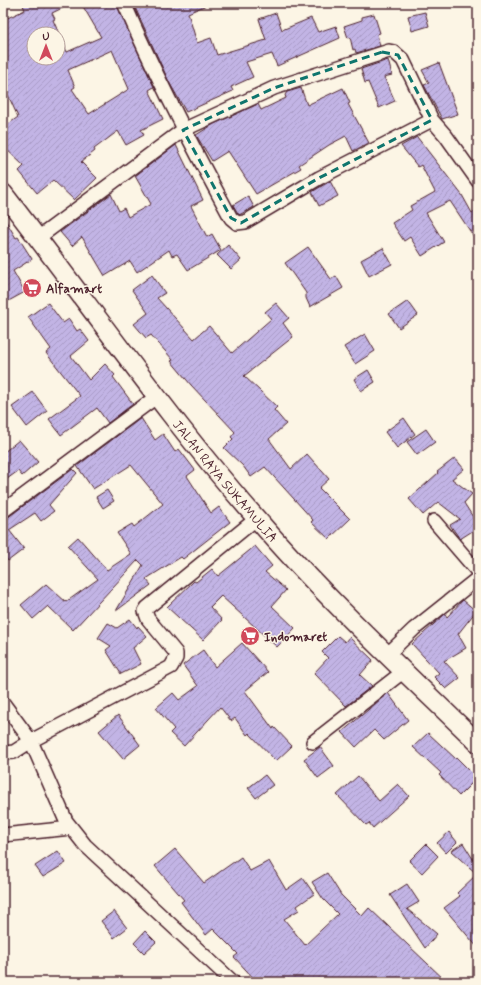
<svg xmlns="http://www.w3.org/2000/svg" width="481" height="985" viewBox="0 0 481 985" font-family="Mynerve,sans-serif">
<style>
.building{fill:url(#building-hatch);stroke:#4a1f2b;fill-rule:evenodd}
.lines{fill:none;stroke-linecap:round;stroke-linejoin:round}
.street-casing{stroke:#4a1f2b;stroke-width:16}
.secondary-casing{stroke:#4a1f2b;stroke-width:21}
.street{stroke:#fcf5e5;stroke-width:13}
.secondary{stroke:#fcf5e5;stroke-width:18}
.marked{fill:none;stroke:#0f766e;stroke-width:3;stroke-dasharray:8 5;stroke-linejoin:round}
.labels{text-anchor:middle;stroke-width:3;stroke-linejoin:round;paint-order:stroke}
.poi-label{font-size:13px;font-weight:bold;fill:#4a1f2b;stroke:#fcf5e5;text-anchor:start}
.street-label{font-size:13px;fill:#4a1f2b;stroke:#fcf5e5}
</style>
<defs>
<pattern id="building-hatch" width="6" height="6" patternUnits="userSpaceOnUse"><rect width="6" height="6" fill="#c2b4e5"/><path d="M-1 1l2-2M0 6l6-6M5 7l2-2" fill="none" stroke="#a89ac5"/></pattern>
</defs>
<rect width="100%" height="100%" fill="#fcf5e5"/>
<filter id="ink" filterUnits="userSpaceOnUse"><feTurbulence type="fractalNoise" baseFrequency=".025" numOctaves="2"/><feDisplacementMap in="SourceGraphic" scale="8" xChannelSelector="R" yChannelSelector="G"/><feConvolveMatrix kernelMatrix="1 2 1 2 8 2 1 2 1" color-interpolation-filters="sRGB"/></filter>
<g filter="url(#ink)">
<path class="building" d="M22,3H73L52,13L55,19L53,20L67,52L101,37L81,3H116L154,87L149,90L163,119L141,130L144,135L126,145L118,131L94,149L95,151L81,162L97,178L74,200L53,180L37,193L19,171L24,166L3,146V128L18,117L8,95L3,98V20L25,10ZM34,34H58V58H34ZM112,50L129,89L89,114L72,89L75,87L68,70Z
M133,3H211L188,13L197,43L211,38L217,55L266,40L259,19L276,13L282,30L311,18L318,32L336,26L340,38L277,66L272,54L246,62L253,77L231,87L233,91L186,112L169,82Z
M425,12L429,26L412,31L408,16Z
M374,14L380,33L377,34L380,46L356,53L355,49L353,50L350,37L348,38L344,26L362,20V17Z
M388,60L392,75L384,77L395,101L379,108L368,82L365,83L361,69Z
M439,63L458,114L442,119L424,85L429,83L422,70Z
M301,88L307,105L343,88L350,103L348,104L369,143L353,151L346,136L329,145L299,165L301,168L256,194L228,151L212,161L196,135L214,124L258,104L261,110L286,98L285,95L287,92Z
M417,137L462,195L472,213L478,209V243L450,201L426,213L444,242L422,256L410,237L404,241L392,223L412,210L410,206L435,192L421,165L418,167L401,146Z
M176,145L203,200L191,206L207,237L212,234L221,250L188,270L177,254L172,256L169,250L137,272L130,261L105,276L82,237L72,246L60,232L111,194L119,211L124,208L128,217L151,204L135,176Z
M330,181L338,196L319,206L312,192Z
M248,196L254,207L239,215L233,205Z
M3,216L16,238L18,237L32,259L13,271L25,292L3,304Z
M228,245L241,260L231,269L217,255Z
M308,247L331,279L336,276L343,288L310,307L306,298V293L285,263Z
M383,248L392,264L369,276L361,260Z
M152,275L165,293L157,298L194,339L209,326L232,353L271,319L265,312L276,303L289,318L283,323L293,337L244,376L277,407L274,410L286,424L269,439L291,469L307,454L329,479L319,488L350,519L329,539L311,522L313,520L265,467L251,477L243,466L224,448L233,439L231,437L235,432L191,385L171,361L173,360L151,335L146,338L134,324L148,313L132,290Z
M408,301L418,315L399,328L389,314Z
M48,303L63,323L69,319L77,331L80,329L89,341L71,356L89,380L105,364L115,375L113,377L133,404L108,423L97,408L61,435L49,419L80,396L46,353L51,349L28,317Z
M365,334L375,351L355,364L344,347Z
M368,370L375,382L361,391L354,379Z
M33,392L47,411L27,427L12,407Z
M141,418L155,440L163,434L175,452L179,449L195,470L187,476L211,513L219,507L230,522L183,559L181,557L146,579L151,585L116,611L143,565L138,560L73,630L48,606L33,619L21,605L46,584L66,602L98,579L68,546L78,537L107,570L131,554L117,533L132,524L134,527L163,504L131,465L93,489L77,466Z
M404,418L415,434L397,448L385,432Z
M426,429L435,442L417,455L407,442Z
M19,440L38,462L22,476L18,471L3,482V453Z
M455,458L464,469L452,479L472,494L464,503L478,525V533L474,530L460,539L450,525L460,519L438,502L423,515L409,499L438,473L437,472Z
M73,469L77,473L49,505L54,511L41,521L35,513L9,530L24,549L8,561L3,554V521Z
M107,490L114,501L103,508L96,497Z
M255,546L272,566L265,572L286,590L272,606L295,628L277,647L221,596L210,607L222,620L203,640L167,607L194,581L196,582L212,569L218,576Z
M463,600L476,611L458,634L466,648L444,661L460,678L446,689L434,677L439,673L412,644L445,614L447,617Z
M130,619L137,628L138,626L147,636L133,648L141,664L121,674L106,650L111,646L98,638L108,623L117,628Z
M338,636L345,642L349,637L373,660L360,675L372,686L346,706L314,673L328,658L322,652Z
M242,643L268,672L245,691L273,729L274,727L292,746L276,761L249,733L247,735L235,718L231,721L220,707L184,746L170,733L174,729L156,708L173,693L179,700L198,686L183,665L203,650L215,667Z
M388,693L408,720L384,740L374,730L356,747L342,732Z
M118,715L140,745L123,759L99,731Z
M428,733L456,759L457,758L477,778L459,796L439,775L441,773L413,747Z
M320,747L334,766L318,778L304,759Z
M265,775L273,785L256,798L248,788Z
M358,776L379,801L398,784L409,796L373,828L369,823L366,825L337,795Z
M449,832L457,842L446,853L437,843Z
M463,843L478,867V948L444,908L460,896L457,893L477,874L451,851Z
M426,844L438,856L422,873L409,861Z
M175,849L204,883L241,857L250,871L269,861L286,890L303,878L314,894L297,906L299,910L284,919L305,945L338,914L323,899L312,882L327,873L341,895L362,916L369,908L447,982H257L234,957L238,954L213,929L206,935L181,902L184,900L155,866Z
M58,851L66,863L43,877L35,866Z
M407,884L419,902L407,909L437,934L425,948L390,895Z
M114,911L127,928L114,938L101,921Z
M145,931L156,942L144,953L134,943Z"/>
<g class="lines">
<g class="street-casing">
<path id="street" d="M124,3C156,77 193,148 231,218L237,223L245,222L319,178L432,120
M38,238L183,130L274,88L389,51L394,52L403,60L432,120L446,136L478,181
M3,511L156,397
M434,521L478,572
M388,654L414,629L478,578
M3,703L31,741L171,667L176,658V653L148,619L145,611L147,608L256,519
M313,742L404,671
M3,753L14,752L31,741L66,821L85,845L233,982
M3,835L71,828"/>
</g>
<g class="secondary-casing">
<g id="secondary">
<path id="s1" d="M3,193C88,302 166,416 257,519C325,598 403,670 478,743"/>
</g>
</g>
<use href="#street" class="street"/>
<use href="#secondary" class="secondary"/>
</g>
</g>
<path class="marked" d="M382,52L398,55L432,120L319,178L241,223L231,218L183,130L274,88Z"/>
<defs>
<g id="supermarket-disc" transform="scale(1)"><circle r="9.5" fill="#d1495b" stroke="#fcf5e5"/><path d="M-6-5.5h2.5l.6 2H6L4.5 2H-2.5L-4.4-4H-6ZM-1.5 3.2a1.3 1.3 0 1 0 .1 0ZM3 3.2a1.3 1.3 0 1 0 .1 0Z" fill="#fff"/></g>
</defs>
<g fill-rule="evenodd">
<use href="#supermarket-disc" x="32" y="288"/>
<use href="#supermarket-disc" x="250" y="636"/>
</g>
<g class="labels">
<g class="poi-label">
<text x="46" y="293">Alfamart</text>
<text x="264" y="641">Indomaret</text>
</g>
<g class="street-label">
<text dy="5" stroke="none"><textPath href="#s1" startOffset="364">JALAN RAYA SUKAMULIA</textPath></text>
</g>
</g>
<rect width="481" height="985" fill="none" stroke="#fcf5e5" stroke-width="16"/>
<rect x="8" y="8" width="465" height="969" fill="none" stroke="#4a1f2b" stroke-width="1.5" filter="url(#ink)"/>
<g transform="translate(46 46)"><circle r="19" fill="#fcf5e5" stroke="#b59f9b"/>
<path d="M0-3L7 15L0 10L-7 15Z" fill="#d1495b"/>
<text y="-6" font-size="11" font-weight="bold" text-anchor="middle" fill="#4a1f2b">U</text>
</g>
</svg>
